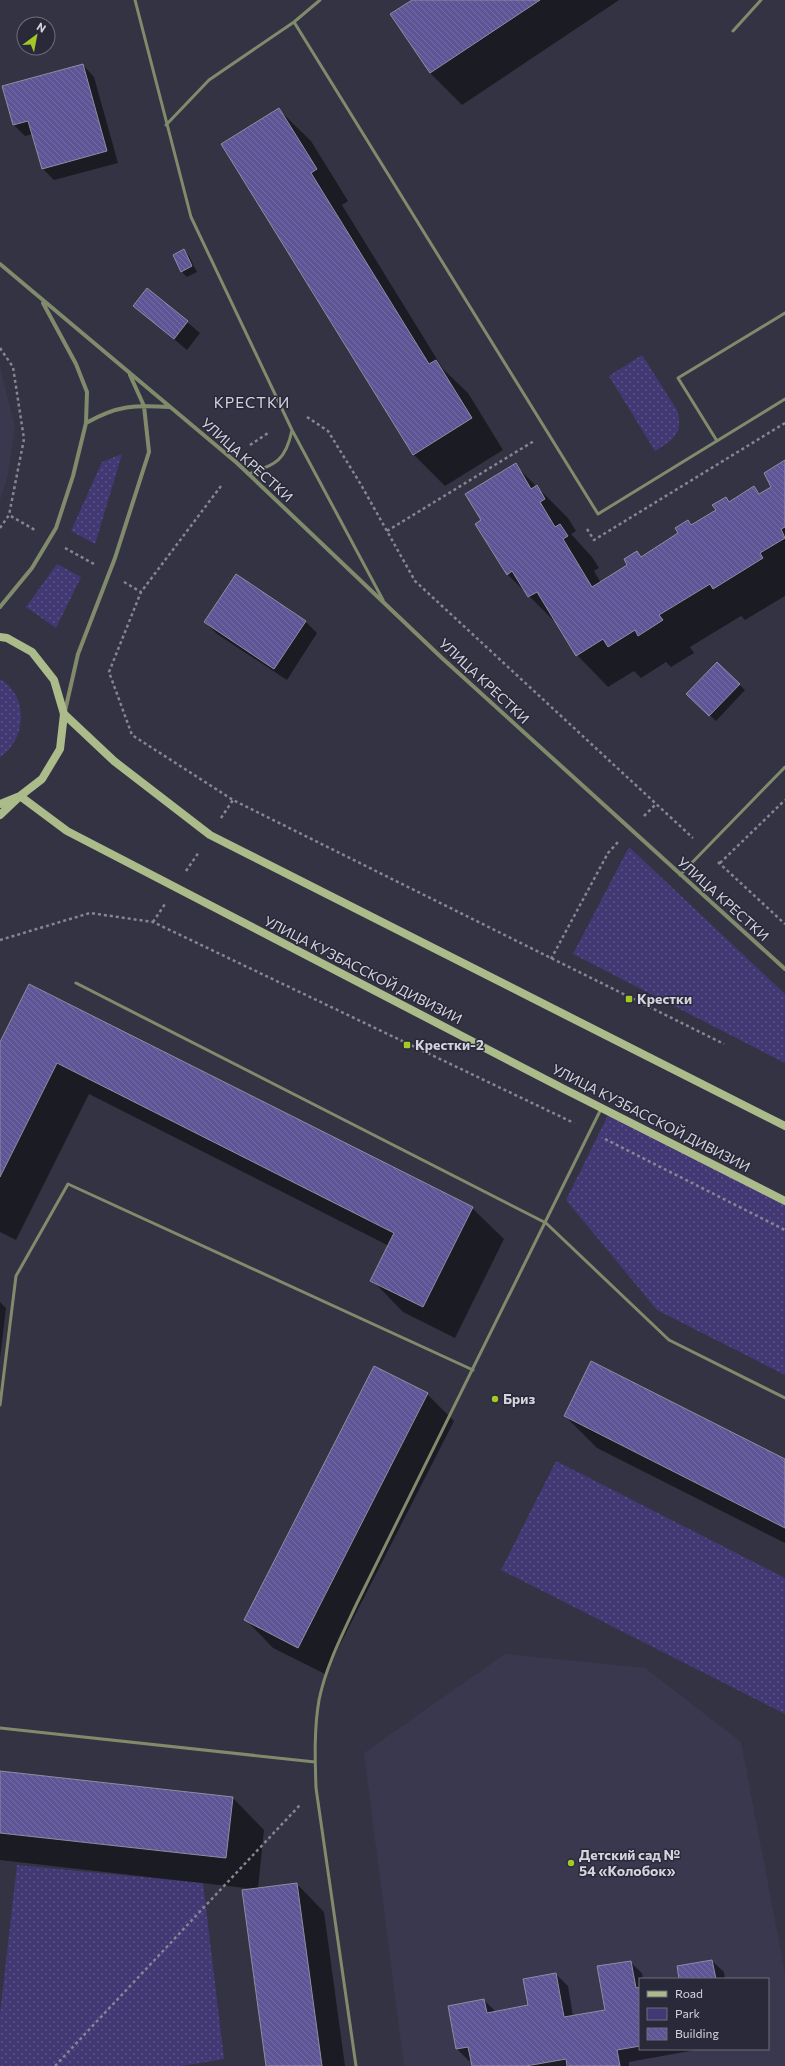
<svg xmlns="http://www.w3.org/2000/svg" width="785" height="2066" viewBox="0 0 785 2066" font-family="Commissioner,sans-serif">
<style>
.built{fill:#3a384f;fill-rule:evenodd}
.green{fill:url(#green-dots)}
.shadow{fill:#0007}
.building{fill:url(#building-back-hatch);stroke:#8e8da0}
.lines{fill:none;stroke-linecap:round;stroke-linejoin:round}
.path{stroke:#868693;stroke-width:2.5;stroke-dasharray:3 3;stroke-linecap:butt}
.lane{stroke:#818b6c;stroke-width:3}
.street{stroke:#818b6c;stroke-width:4}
.secondary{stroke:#abbb8a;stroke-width:8}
.poi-dot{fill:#a3c927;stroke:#2a2939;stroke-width:1.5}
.labels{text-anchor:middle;stroke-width:3;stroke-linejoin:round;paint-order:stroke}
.street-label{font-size:14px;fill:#d4d4de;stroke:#2a2939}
.poi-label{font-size:14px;font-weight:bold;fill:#d4d4de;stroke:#2a2939;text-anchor:start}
.neighbourhood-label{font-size:15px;letter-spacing:1px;fill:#d4d4de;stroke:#2a2939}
</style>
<defs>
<pattern id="green-dots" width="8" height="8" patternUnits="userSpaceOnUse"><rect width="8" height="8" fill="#423874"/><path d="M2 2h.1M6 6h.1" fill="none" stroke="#5c5487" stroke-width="1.8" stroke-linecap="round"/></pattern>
<pattern id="building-back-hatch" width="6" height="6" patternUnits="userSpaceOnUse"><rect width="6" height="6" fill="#5d5595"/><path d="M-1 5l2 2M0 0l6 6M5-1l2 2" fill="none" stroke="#736da3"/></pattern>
</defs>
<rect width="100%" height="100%" fill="#343343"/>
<path class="built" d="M0,367L15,428L7,479L0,500Z
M505,1654L645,1668L741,1742L785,1973V2066H404L364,1753ZM640,1979H768V2049H640Z"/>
<path class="green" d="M642,355L677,410C684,433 673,440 655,451L609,376Z
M122,454L95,544L71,531L102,462Z
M57,564L81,577L56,628L26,607Z
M0,679C29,696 27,739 0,757Z
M629,847L785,994V1063L573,954Z
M611,1109L785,1200V1375L657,1310L566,1200Z
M556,1461L785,1578V1714L501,1570Z
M17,1865L203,1883L224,2059L182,2066H0V2014Z"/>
<path class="shadow" d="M414,0H619L462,105L430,73Z
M83,65L94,77L118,163L54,180L43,169L33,134L25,136L14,125Z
M279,110L311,141L348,201L342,205L443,369L468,393L503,450L445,486L413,454Z
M184,250L189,256L197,272L187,277L181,271Z
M148,289L200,333L187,350L135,306Z
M785,461V596L745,620L741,616L690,647L694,653L671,667L666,662L641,678L634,671L608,687L577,655L559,626L507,574L482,520L515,465L568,518L576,531L571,534L592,557L599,568L594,571L601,583L629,565L637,552L642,557L680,534L688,522L692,526L754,488L761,494L773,488Z
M236,576L306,622L317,633L287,680L217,634L205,622Z
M717,663L745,690L716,721L688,694Z
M30,985L472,1208L504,1239L455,1338L403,1312L372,1280L389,1246L89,1094L16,1240L0,1232V1045Z
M0,1302L6,1308L0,1358Z
M427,1394L454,1421L325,1674L273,1648L246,1620Z
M565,1416L785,1460V1543L597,1448Z
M0,1772L233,1798L264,1830L258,1889L297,1884L324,1912L345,2066H267L254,1889L0,1860Z
M712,1961L724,1972L725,1979H680Z
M630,1962L642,1973L643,1979H640V2049H701L629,2062V2066H473L472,2060L469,2061L457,2049L484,2000L496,2012L529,2006L556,1974L568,1986L573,2016L606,2011Z"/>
<path class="building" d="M412,0H540L430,73L390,14Z
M83,64L107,151L42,169L28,121L13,125L2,86Z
M279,108L317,169L311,173L429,364L436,360L472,418L413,455L221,144Z
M184,249L192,266L181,272L173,255Z
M147,288L188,321L174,339L133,306Z
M785,460V527L781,529L785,538L760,553L763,558L713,589L710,584L659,615L663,620L638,636L635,630L608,647L603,639L576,656L537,592L528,597L512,571L507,575L475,524L481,520L465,494L516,463L531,489L537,485L545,499L540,502L555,527L560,524L568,536L563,539L592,587L627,565L624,559L637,551L641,557L678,533L675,528L688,520L691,525L716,510L712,505L726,497L729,502L754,486L759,494L771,487L764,473Z
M236,574L306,621L274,669L204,622Z
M717,662L740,684L709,716L686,694Z
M29,984L473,1207L423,1307L370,1281L394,1233L57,1063L0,1177V1042Z
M591,1361L785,1459V1528L564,1416Z
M374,1366L428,1393L298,1648L244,1620Z
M0,1771L233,1797L226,1858L0,1833Z
M297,1883L322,2066H266L242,1890Z
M712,1960L716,1979H679L677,1966Z
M631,1961L636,1988L640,1987V2046L617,2050L620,2066H567L566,2059L526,2066H472L468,2047L456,2049L448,2006L484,1999L487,2013L528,2005L523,1979L556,1973L564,2017L605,2010L597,1966Z"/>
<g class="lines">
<path class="path" d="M0,348L13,367L24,439L9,515
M307,417L328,431L360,483L415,581L693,838
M250,445L268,433
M221,486L141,592L109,672L132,735L233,800L724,1044
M0,528L9,515L35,530
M587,529L594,540L785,423
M387,531L534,441
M65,548L94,564
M124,582L141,592
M644,816L656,804
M221,818L233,800
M718,862L785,924
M720,863L785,800
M186,871L199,852
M153,922L165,904
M0,940L90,913L153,922L574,1123
M551,959L608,853L618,842
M605,1139L785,1230
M55,2066L300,1805"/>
<path class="lane" d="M135,0L191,217L292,430L383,600
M294,22L598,514L785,399
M733,31L761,0
M166,125L209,80L294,22L320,0
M717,441L678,378L785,313
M248,474C276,465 286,460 292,430
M680,875L785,767
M76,983L546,1223L669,1340L785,1398
M0,1405L16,1276L68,1184L473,1370
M0,1728L315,1762
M356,2066L316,1788C315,1759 314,1729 319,1700C326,1666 342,1635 357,1603L601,1109"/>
<path class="street" d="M0,264L237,463L442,658L785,969
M86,423C118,405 134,405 170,407
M0,607L32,568L56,528L73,476L86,423L87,392L76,364L43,303
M65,711L78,654L115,558L149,452L144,406L130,375"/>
<path class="secondary" d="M0,637L7,638L32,652L54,680L64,714L60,749L42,779L20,796L0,804
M64,714L114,761L210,835L785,1126
M0,815L20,796L67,831L564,1089L785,1201"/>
</g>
<g class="poi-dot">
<rect x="625" y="995" width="8" height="8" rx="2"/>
<rect x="403" y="1041" width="8" height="8" rx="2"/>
<circle cx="495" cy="1399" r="4"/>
<circle cx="571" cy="1863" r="4"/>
</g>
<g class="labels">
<g class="street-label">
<text transform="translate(247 460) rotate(42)" y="5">УЛИЦА КРЕСТКИ</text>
<text transform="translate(484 681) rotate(43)" y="5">УЛИЦА КРЕСТКИ</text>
<text transform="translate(723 899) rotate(42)" y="5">УЛИЦА КРЕСТКИ</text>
<text transform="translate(363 970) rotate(27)" y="5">УЛИЦА КУЗБАССКОЙ ДИВИЗИИ</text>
<text transform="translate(651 1118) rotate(27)" y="5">УЛИЦА КУЗБАССКОЙ ДИВИЗИИ</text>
</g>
<g class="poi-label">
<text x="637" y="1004">Крестки</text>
<text x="415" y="1050">Крестки-2</text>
<text x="503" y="1404">Бриз</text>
<text x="579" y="1860">Детский сад №<tspan x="579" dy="16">54 «Колобок»</tspan></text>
</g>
<g class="neighbourhood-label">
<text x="252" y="408">КРЕСТКИ</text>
</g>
</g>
<rect x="639" y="1978" width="130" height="72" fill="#2a2939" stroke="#6e6d7b"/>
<rect x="647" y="1991" width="20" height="6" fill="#abbb8a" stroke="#6e6d7b"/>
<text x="675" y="1998" font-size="12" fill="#d4d4de">Road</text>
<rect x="647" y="2008" width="20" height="12" fill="#423874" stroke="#6e6d7b"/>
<text x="675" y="2018" font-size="12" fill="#d4d4de">Park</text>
<rect x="647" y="2028" width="20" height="12" fill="url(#building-back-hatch)" stroke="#6e6d7b"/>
<text x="675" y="2038" font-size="12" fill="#d4d4de">Building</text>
<g transform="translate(36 36) rotate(32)"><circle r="19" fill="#2a2939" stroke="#6e6d7b"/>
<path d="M0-3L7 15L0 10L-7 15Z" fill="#a3c927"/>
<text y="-6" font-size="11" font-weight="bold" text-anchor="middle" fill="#d4d4de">N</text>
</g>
</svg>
